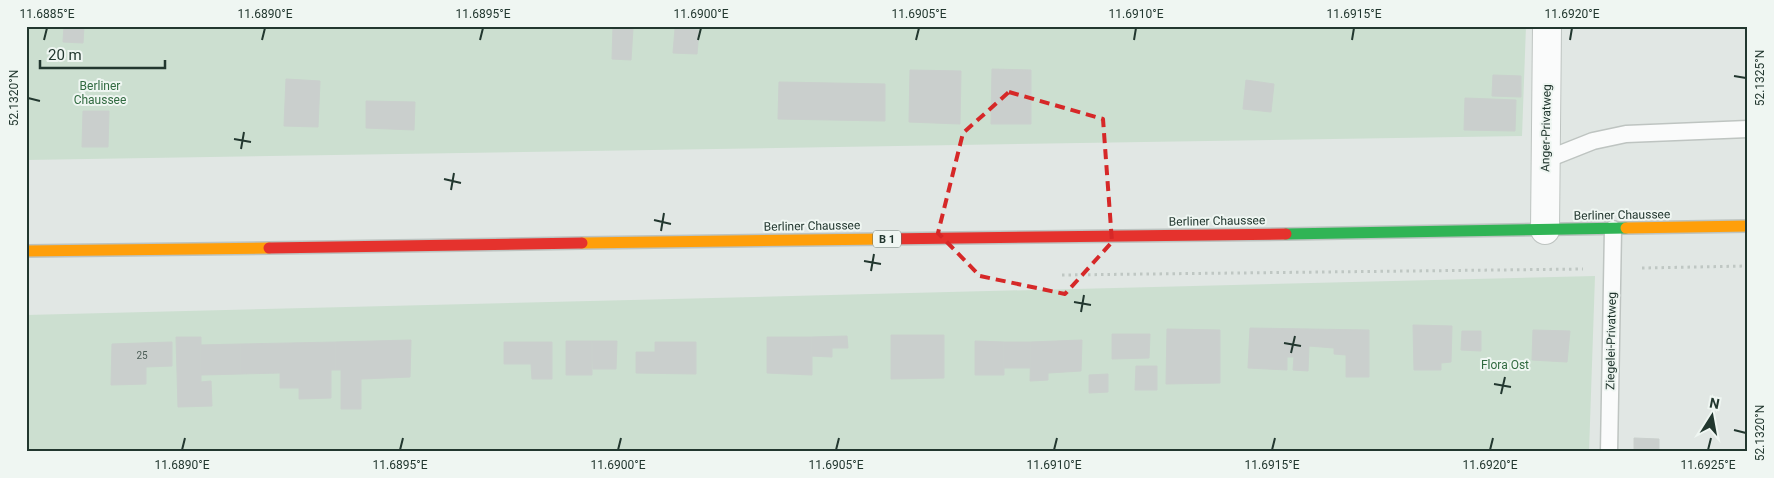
<svg xmlns="http://www.w3.org/2000/svg" width="1774" height="478" viewBox="0 0 1774 478" font-family="Roboto,sans-serif">
<style>
.green{fill:#ccdfd0}
.building{fill:#cacfcd;stroke:#cad0cd}
.lines{fill:none;stroke-linecap:round;stroke-linejoin:round}
.lane-casing{stroke:#bec4c1;stroke-width:19}
.street-casing{stroke:#bec4c1;stroke-width:30}
.fast-casing{stroke:#bcc3c0;stroke-width:14}
.slow-casing{stroke:#bcc3c0;stroke-width:14}
.jam-casing{stroke:#bcc3c0;stroke-width:14}
.path{stroke:#bfc7c3;stroke-width:3;stroke-dasharray:2.5 4;stroke-linecap:butt}
.lane{stroke:#fafbfb;stroke-width:16}
.street{stroke:#fafbfb;stroke-width:28}
.fast{stroke:#30b455;stroke-width:11}
.slow{stroke:#ff9f0a;stroke-width:11}
.jam{stroke:#e5322d;stroke-width:11}
.marked{fill:none;stroke:#d62828;stroke-width:4;stroke-dasharray:10 6;stroke-linejoin:round}
.ticks{fill:none;stroke:#22372f;stroke-width:2}
.labels{text-anchor:middle;stroke-width:4;stroke-linejoin:round;paint-order:stroke}
.number-label{font-size:10px;fill:#4d5e57}
.shield{fill:#eff6f2;stroke:#60706a;stroke-width:1}
.shield-label{font-size:11px;font-weight:bold;fill:#22372f}
.park-label{font-size:12px;fill:#316a40;stroke:#eff6f2}
.street-label{font-size:12px;fill:#22372f;stroke:#eff6f2}
.neatline{fill:none;stroke:#22372f;stroke-width:2}
.ticks-label{font-size:12px;text-anchor:middle;fill:#22372f}
</style>
<rect width="100%" height="100%" fill="#e1e7e4"/>
<path class="green" d="M26,26H1526L1522,136L26,160Z
M1595,276L1589,452H26V315Z"/>
<path class="building" d="M64,26H84L83,43L63,42Z
M613,27L633,28L631,60L612,59Z
M675,29L699,30L697,54L673,53Z
M992,69L1031,70V124H991Z
M910,70L961,71L960,124L909,122Z
M1493,75L1521,76V97L1492,96Z
M286,79L320,81L318,127L284,126Z
M1246,80L1274,84L1271,112L1243,109Z
M779,82L885,84V121L778,119Z
M1465,98L1516,100L1515,131L1464,130Z
M366,101L415,102L414,130L366,128Z
M83,111H109L108,147H82Z
M1413,325L1452,326L1451,362L1441,363V370H1414Z
M1250,328L1369,330V377H1346V355L1334,354V348L1309,346L1308,371L1293,370L1294,357H1287V370L1248,368Z
M1167,329L1220,330V383L1166,384Z
M1533,330L1570,331L1567,362L1532,360Z
M1462,331H1481V351L1461,350Z
M1112,334H1150L1149,358L1112,359Z
M891,335H944V378L891,379Z
M847,336L848,348H832V357L811,356L812,337Z
M176,337H201V382L211,381L212,406L178,407Z
M767,337H812V375L767,373Z
M411,340L410,377L361,379V409H341V370H336V342Z
M1082,340L1081,371L1048,373V380L1030,381L1031,342Z
M566,341H592V375H566Z
M592,341H617L616,369H593Z
M975,341L1004,342V375H975Z
M172,342V366L146,367V384L111,385L112,344Z
M336,342V370H331V398L299,399V388H280V373L241,374V344Z
M504,342H552V379H532L531,364H504Z
M655,342H696V374L636,373V352H655Z
M1004,342H1031V368H1004Z
M241,344V374L201,375L200,345Z
M1136,366H1157V390H1135Z
M1108,374V392L1089,393V375Z
M1634,438L1659,439V452H1634Z"/>
<g class="lines">
<g class="lane-casing">
<path id="lane" d="M1545,160L1593,141L1626,134L1748,129
M1609,452L1613,229"/>
</g>
<g class="street-casing">
<path id="street" d="M1545,230L1547,26"/>
</g>
<g class="fast-casing">
<path id="fast" d="M1286,234L1626,228"/>
</g>
<g class="slow-casing">
<path id="slow" d="M1626,228L1748,226
M582,243L884,239
M26,251L269,248"/>
</g>
<g class="jam-casing">
<path id="jam" d="M884,239L1286,234
M269,248L582,243"/>
</g>
<path class="path" d="M1642,268L1748,266
M1062,275L1583,269"/>
<use href="#lane" class="lane"/>
<use href="#street" class="street"/>
<use href="#fast" class="fast"/>
<use href="#slow" class="slow"/>
<use href="#jam" class="jam"/>
</g>
<path class="marked" d="M1009,92L1103,119L1112,242L1065,294L980,276L938,233L963,133Z"/>
<path class="ticks" d="M44,40L47,28M262,40L265,28M480,40L483,28M698,40L701,28M916,40L919,28M1134,40L1136,28M1352,40L1354,28M1570,40L1572,28M1734,76L1746,78M28,98L40,101M234,139L251,142M241,149L244,132M444,179L461,183M451,190L454,173M654,220L671,224M661,231L664,213M864,261L881,264M871,271L874,254M1074,302L1091,305M1081,312L1084,295M1284,343L1301,346M1291,353L1295,336M1494,384L1511,387M1501,394L1505,377M1734,430L1746,433M182,450L185,438M400,450L403,438M618,450L621,438M836,450L839,438M1054,450L1057,438M1272,450L1275,438M1490,450L1493,438M1708,450L1711,438"/>
<g class="labels">
<g class="number-label">
<text x="142" y="359">25</text>
</g>
<rect class="shield" x="873" y="230.5" width="28" height="17" rx="4"/>
<g class="shield-label">
<text x="887" y="243">B 1</text>
</g>
<g class="park-label">
<text x="100" y="90">Berliner<tspan x="100" dy="14">Chaussee</tspan></text>
<text x="1505" y="369">Flora Ost</text>
</g>
<g class="street-label">
<text transform="translate(1546 128) rotate(-89)" y="4">Anger-Privatweg</text>
<text transform="translate(1622 215) rotate(-1)" y="4">Berliner Chaussee</text>
<text transform="translate(1217 221) rotate(-1)" y="4">Berliner Chaussee</text>
<text transform="translate(812 226) rotate(-1)" y="4">Berliner Chaussee</text>
<text transform="translate(1611 341) rotate(-89)" y="4">Ziegelei-Privatweg</text>
</g>
</g>
<rect width="1774" height="478" fill="none" stroke="#eff6f2" stroke-width="55"/>
<g transform="translate(1712 416) rotate(11)" stroke="#eff6f2" stroke-width="4" paint-order="stroke">
<path d="M0-4L9 19L0 12L-9 19Z" fill="#22372f"/>
<text y="-8" font-size="14" font-weight="bold" text-anchor="middle" fill="#22372f">N</text>
</g>
<path d="M40 60v8h125v-8" fill="none" stroke="#22372f" stroke-width="2.5"/>
<text x="48" y="60" font-size="15" fill="#22372f" stroke="#eff6f2" stroke-width="4" paint-order="stroke">20 m</text>
<rect x="28" y="28" width="1718" height="422" class="neatline"/>
<g class="ticks-label">
<text x="47" y="18">11.6885°E</text>
<text x="265" y="18">11.6890°E</text>
<text x="483" y="18">11.6895°E</text>
<text x="701" y="18">11.6900°E</text>
<text x="919" y="18">11.6905°E</text>
<text x="1136" y="18">11.6910°E</text>
<text x="1354" y="18">11.6915°E</text>
<text x="1572" y="18">11.6920°E</text>
<text transform="translate(1760 78) rotate(-90)" y="4">52.1325°N</text>
<text transform="translate(14 98) rotate(-90)" y="4">52.1320°N</text>
<text transform="translate(1760 433) rotate(-90)" y="4">52.1320°N</text>
<text x="182" y="469">11.6890°E</text>
<text x="400" y="469">11.6895°E</text>
<text x="618" y="469">11.6900°E</text>
<text x="836" y="469">11.6905°E</text>
<text x="1054" y="469">11.6910°E</text>
<text x="1272" y="469">11.6915°E</text>
<text x="1490" y="469">11.6920°E</text>
<text x="1708" y="469">11.6925°E</text>
</g>
</svg>
